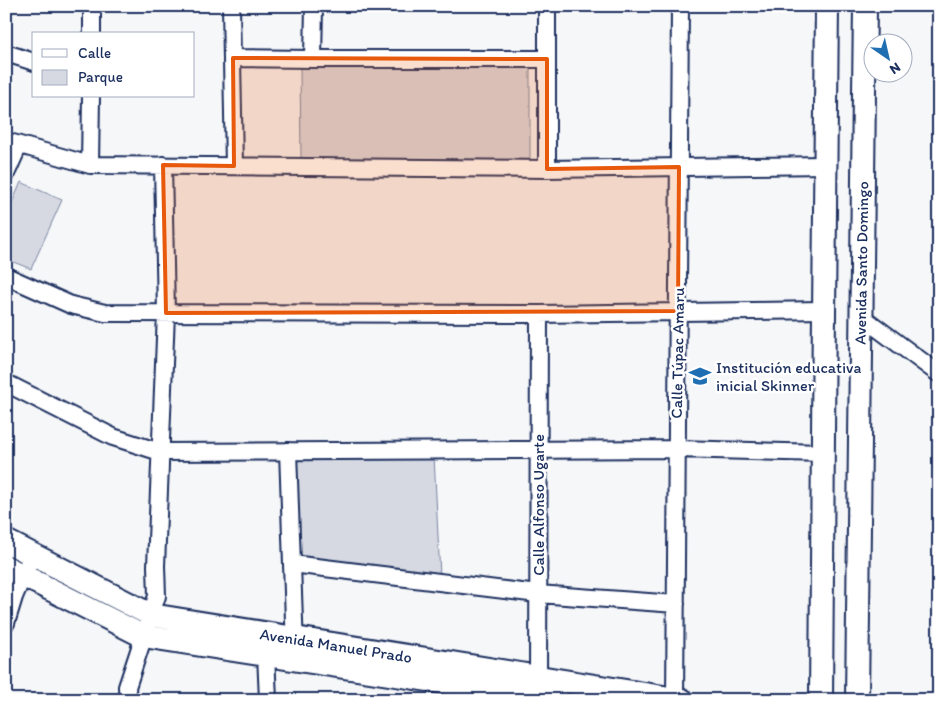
<svg xmlns="http://www.w3.org/2000/svg" width="945" height="706" viewBox="0 0 945 706" font-family="Itim,sans-serif">
<style>
.green{fill:#d6d9e2;stroke:#7884a0}
.lines{fill:none;stroke-linecap:round;stroke-linejoin:round}
.street-casing{stroke:#1b2f5e;stroke-width:20}
.secondary-casing{stroke:#1b2f5e;stroke-width:26}
.street{stroke:#fff;stroke-width:16}
.secondary{stroke:#fff;stroke-width:22}
.marked{fill:#e8590c;fill-opacity:0.2;stroke:#e8590c;stroke-width:4;stroke-linejoin:round}
.labels{text-anchor:middle;stroke-width:5;stroke-linejoin:round;paint-order:stroke}
.street-label{font-size:16px;fill:#1b2f5e;stroke:#fff}
.poi-label{font-size:16px;fill:#1b2f5e;stroke:#fff;text-anchor:start}
</style>
<rect width="100%" height="100%" fill="#f6f7f9"/>
<filter id="ink" filterUnits="userSpaceOnUse"><feTurbulence type="fractalNoise" baseFrequency=".02" numOctaves="2"/><feDisplacementMap in="SourceGraphic" scale="10" xChannelSelector="R" yChannelSelector="G"/><feConvolveMatrix kernelMatrix="1 2 1 2 8 2 1 2 1" color-interpolation-filters="sRGB"/></filter>
<g filter="url(#ink)">
<path class="green" d="M530,63V161L301,158L300,67Z
M21,182L62,200L31,269L6,259V217Z
M434,456L440,576L299,559L296,457Z"/>
<g class="lines">
<g class="street-casing">
<path id="street" d="M231,6L234,166
M547,6V169
M92,34V6
M6,53L34,62
M233,58L313,59H547
M313,59L314,6
M6,141L90,165L547,169L824,165
M90,165L91,96
M6,174L19,145
M6,276L71,305L105,313L539,314L824,310
M861,316L939,374
M6,383L113,437L160,452L677,449L824,453
M288,451L295,649
M292,564L538,594L676,604
M6,623L14,597L27,566
M266,654L268,700
M538,687L539,314
M128,700L127,687L157,596L156,566L166,313L163,165
M675,700L680,6"/>
</g>
<g class="secondary-casing">
<path id="secondary" d="M6,541L151,615L682,700
M6,567L143,636L558,700
M821,700C824,469 823,237 827,6
M857,700L865,6"/>
</g>
<use href="#street" class="street"/>
<use href="#secondary" class="secondary"/>
</g>
</g>
<path class="marked" d="M233,58L547,59V169L679,167L678,311L166,313L163,165L234,166Z"/>
<defs>
<g id="school-bare" transform="scale(1.725)"><path d="M0-5L7-2L0 1L-7-2ZM-4 1L0 2.5L4 1V4Q0 6-4 4Z" fill="#1f6fb2" stroke="#fff" stroke-width="2.5" paint-order="stroke"/></g>
</defs>
<g fill-rule="evenodd">
<use href="#school-bare" x="700" y="376"/>
</g>
<g class="labels">
<g class="street-label">
<text transform="translate(861 263) rotate(-89)" y="6">Avenida Santo Domingo</text>
<text transform="translate(677 353) rotate(-89)" y="6">Calle Túpac Amaru</text>
<text transform="translate(538 505) rotate(-90)" y="6">Calle Alfonso Ugarte</text>
<text transform="translate(336 645) rotate(9)" y="6">Avenida Manuel Prado</text>
</g>
<g class="poi-label">
<text x="716" y="373">Institución educativa<tspan x="716" dy="18">inicial Skinner</tspan></text>
</g>
</g>
<rect width="945" height="706" fill="none" stroke="#fff" stroke-width="25"/>
<rect x="12" y="12" width="920" height="681" fill="none" stroke="#1b2f5e" stroke-width="2" filter="url(#ink)"/>
<rect x="32" y="32" width="162" height="65" fill="#ffffff" stroke="#a4acbf"/>
<rect x="42" y="49" width="25" height="8" fill="#ffffff" stroke="#a4acbf"/>
<text x="78" y="58" font-size="15" fill="#1b2f5e">Calle</text>
<rect x="42" y="70" width="25" height="15" fill="#d6d9e2" stroke="#a4acbf"/>
<text x="78" y="82" font-size="15" fill="#1b2f5e">Parque</text>
<g transform="translate(888 58) rotate(146)"><circle r="24" fill="#ffffff" stroke="#a4acbf"/>
<path d="M0-4L9 19L0 12L-9 19Z" fill="#1f6fb2"/>
<text y="-8" font-size="14" font-weight="bold" text-anchor="middle" fill="#1b2f5e">N</text>
</g>
</svg>
